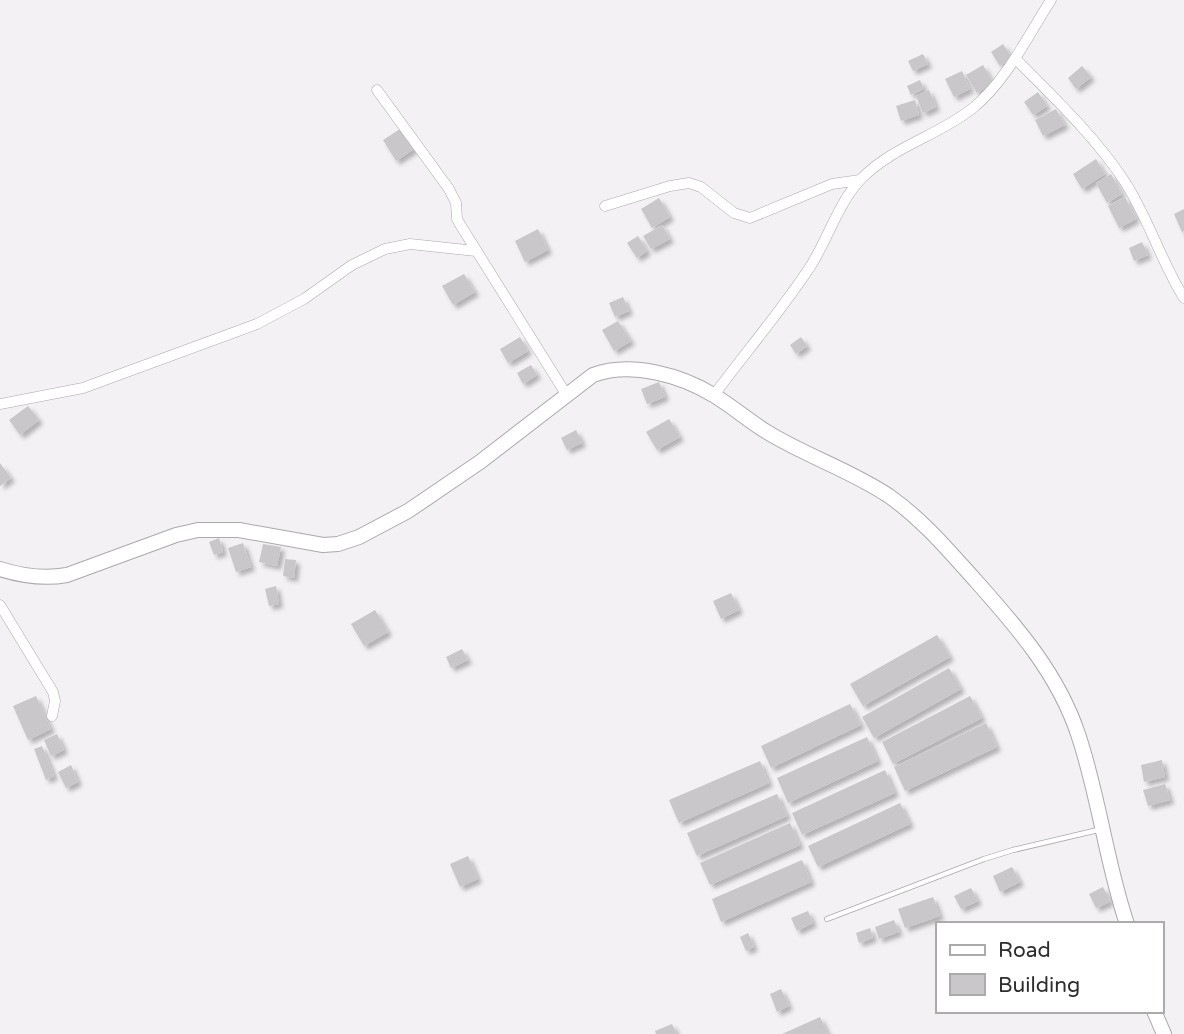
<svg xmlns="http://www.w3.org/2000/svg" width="1184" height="1034" viewBox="0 0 1184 1034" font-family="'Varela Round',sans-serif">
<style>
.building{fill:#c9c7ca;filter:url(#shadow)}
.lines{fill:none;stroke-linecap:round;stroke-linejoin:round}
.lane-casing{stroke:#aaa9ab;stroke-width:6}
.street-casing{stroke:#aaa9ab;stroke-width:11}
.secondary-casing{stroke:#aaa9ab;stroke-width:16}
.lane{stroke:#fff;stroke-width:4.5}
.street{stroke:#fff;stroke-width:10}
.secondary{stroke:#fff;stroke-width:14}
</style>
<defs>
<filter id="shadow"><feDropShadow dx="4" dy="4" stdDeviation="2" flood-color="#0004"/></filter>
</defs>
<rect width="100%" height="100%" fill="#f3f1f4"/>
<path class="building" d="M1003,44L1012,58L1000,66L991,52Z
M923,54L928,64L913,71L908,61Z
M983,65L993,83L977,93L966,75Z
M1082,66L1091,77L1076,89L1068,78Z
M962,71L970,89L954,97L945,79Z
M920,80L924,89L911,95L907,86Z
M929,90L936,107L923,113L916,96Z
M1038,92L1047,106L1033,115L1024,102Z
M915,100L919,115L901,121L896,106Z
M1056,109L1065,125L1043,136L1035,120Z
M400,129L414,149L396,161L383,140Z
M1096,159L1105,174L1082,189L1073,174Z
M1111,174L1122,194L1107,203L1096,183Z
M1125,197L1136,219L1119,228L1108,206Z
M659,198L670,217L652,228L641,209Z
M1184,209V231L1182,232L1174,214Z
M662,225L670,239L651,249L643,236Z
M538,229L548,250L525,262L515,241Z
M638,236L647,251L637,258L627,243Z
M1142,242L1148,255L1134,261L1129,248Z
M464,274L475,292L453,305L442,286Z
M623,297L629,311L615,317L609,303Z
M618,321L631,341L614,351L602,330Z
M520,337L528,351L508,363L500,349Z
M801,337L807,346L796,354L790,345Z
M531,365L537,375L523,384L517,373Z
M659,382L665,397L647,404L641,389Z
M28,406L39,420L20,435L9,420Z
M669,419L680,437L657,450L646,432Z
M576,430L582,443L567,450L561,438Z
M0,463L11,478L0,486Z
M219,538L223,552L214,555L209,542Z
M243,543L251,567L236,572L228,548Z
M263,544L281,547L277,566L259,562Z
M285,559L296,560L294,578L283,576Z
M276,586L279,604L269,606L265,589Z
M731,593L739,610L721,619L713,601Z
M375,610L388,632L364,646L351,624Z
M937,635L950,657L863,706L850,684Z
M462,649L468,660L451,668L446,657Z
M949,668L961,689L874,738L862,717Z
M36,696L51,729L28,740L13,706Z
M970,696L982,718L893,764L882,742Z
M850,704L861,725L771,768L761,746Z
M986,723L997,747L905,791L894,767Z
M57,734L64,750L51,756L44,740Z
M867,737L878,761L788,803L777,778Z
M42,746L54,776L46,780L34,749Z
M1162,760L1165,777L1144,782L1141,765Z
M760,761L769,783L679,823L669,800Z
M71,765L78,782L66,788L58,772Z
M885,770L895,793L802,835L792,813Z
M1165,784L1170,800L1148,806L1143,790Z
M777,794L787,816L697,856L687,833Z
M900,803L910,824L818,867L808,846Z
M790,823L800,845L710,885L700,863Z
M468,856L478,879L460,887L450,864Z
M802,860L811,882L721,922L712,899Z
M1012,867L1020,882L1000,892L993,876Z
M1103,887L1110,902L1096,908L1089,894Z
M971,888L978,901L961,909L954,896Z
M933,897L940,916L905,928L898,909Z
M808,911L813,923L797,931L791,918Z
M894,920L899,932L879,939L875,927Z
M870,928L873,938L859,943L856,933Z
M748,933L754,947L746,951L740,937Z
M781,989L789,1006L777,1012L770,994Z
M820,1017L828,1034H782Z
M672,1024L677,1034H656L655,1031Z"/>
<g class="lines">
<g class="lane-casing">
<path id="lane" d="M827,919L984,859L1013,850L1098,830"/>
</g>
<g class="street-casing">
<path id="street" d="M1015,58C1052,96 1093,134 1123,179C1148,216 1160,260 1184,298
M377,90L449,189L456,203L457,219L461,226L566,394
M605,206L670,186L689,183L701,187L734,213L750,218L832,184L860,180
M714,395C746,352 781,311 810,267C828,239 838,203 861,179C893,146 938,136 973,108C1007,80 1027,37 1051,0
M0,404L83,388L257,324L304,299L352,265L385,249L410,244L476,251
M0,605L53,692L55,701L52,716"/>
</g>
<g class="secondary-casing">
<path id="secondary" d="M0,569C22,576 44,579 67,575L176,535L198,530H239L323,545L338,544L359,537L408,511L480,462L593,375C631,361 681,375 715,396C733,407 749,421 767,432C806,456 850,470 889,496C923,520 948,550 976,581C1017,627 1058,674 1078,734C1099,796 1106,862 1127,924
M1154,1011L1164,1034"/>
</g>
<use href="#lane" class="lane"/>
<use href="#street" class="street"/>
<use href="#secondary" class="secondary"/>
</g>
<rect x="936" y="922" width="228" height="91" fill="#ffffff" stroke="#ababab" stroke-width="2"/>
<rect x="950" y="945" width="35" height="10" fill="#ffffff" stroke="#ababab" stroke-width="2"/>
<text x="998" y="957" font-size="21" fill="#2e2d2e">Road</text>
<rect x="950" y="974" width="35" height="21" fill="#c9c7ca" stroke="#ababab" stroke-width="2"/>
<text x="998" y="992" font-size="21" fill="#2e2d2e">Building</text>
</svg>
